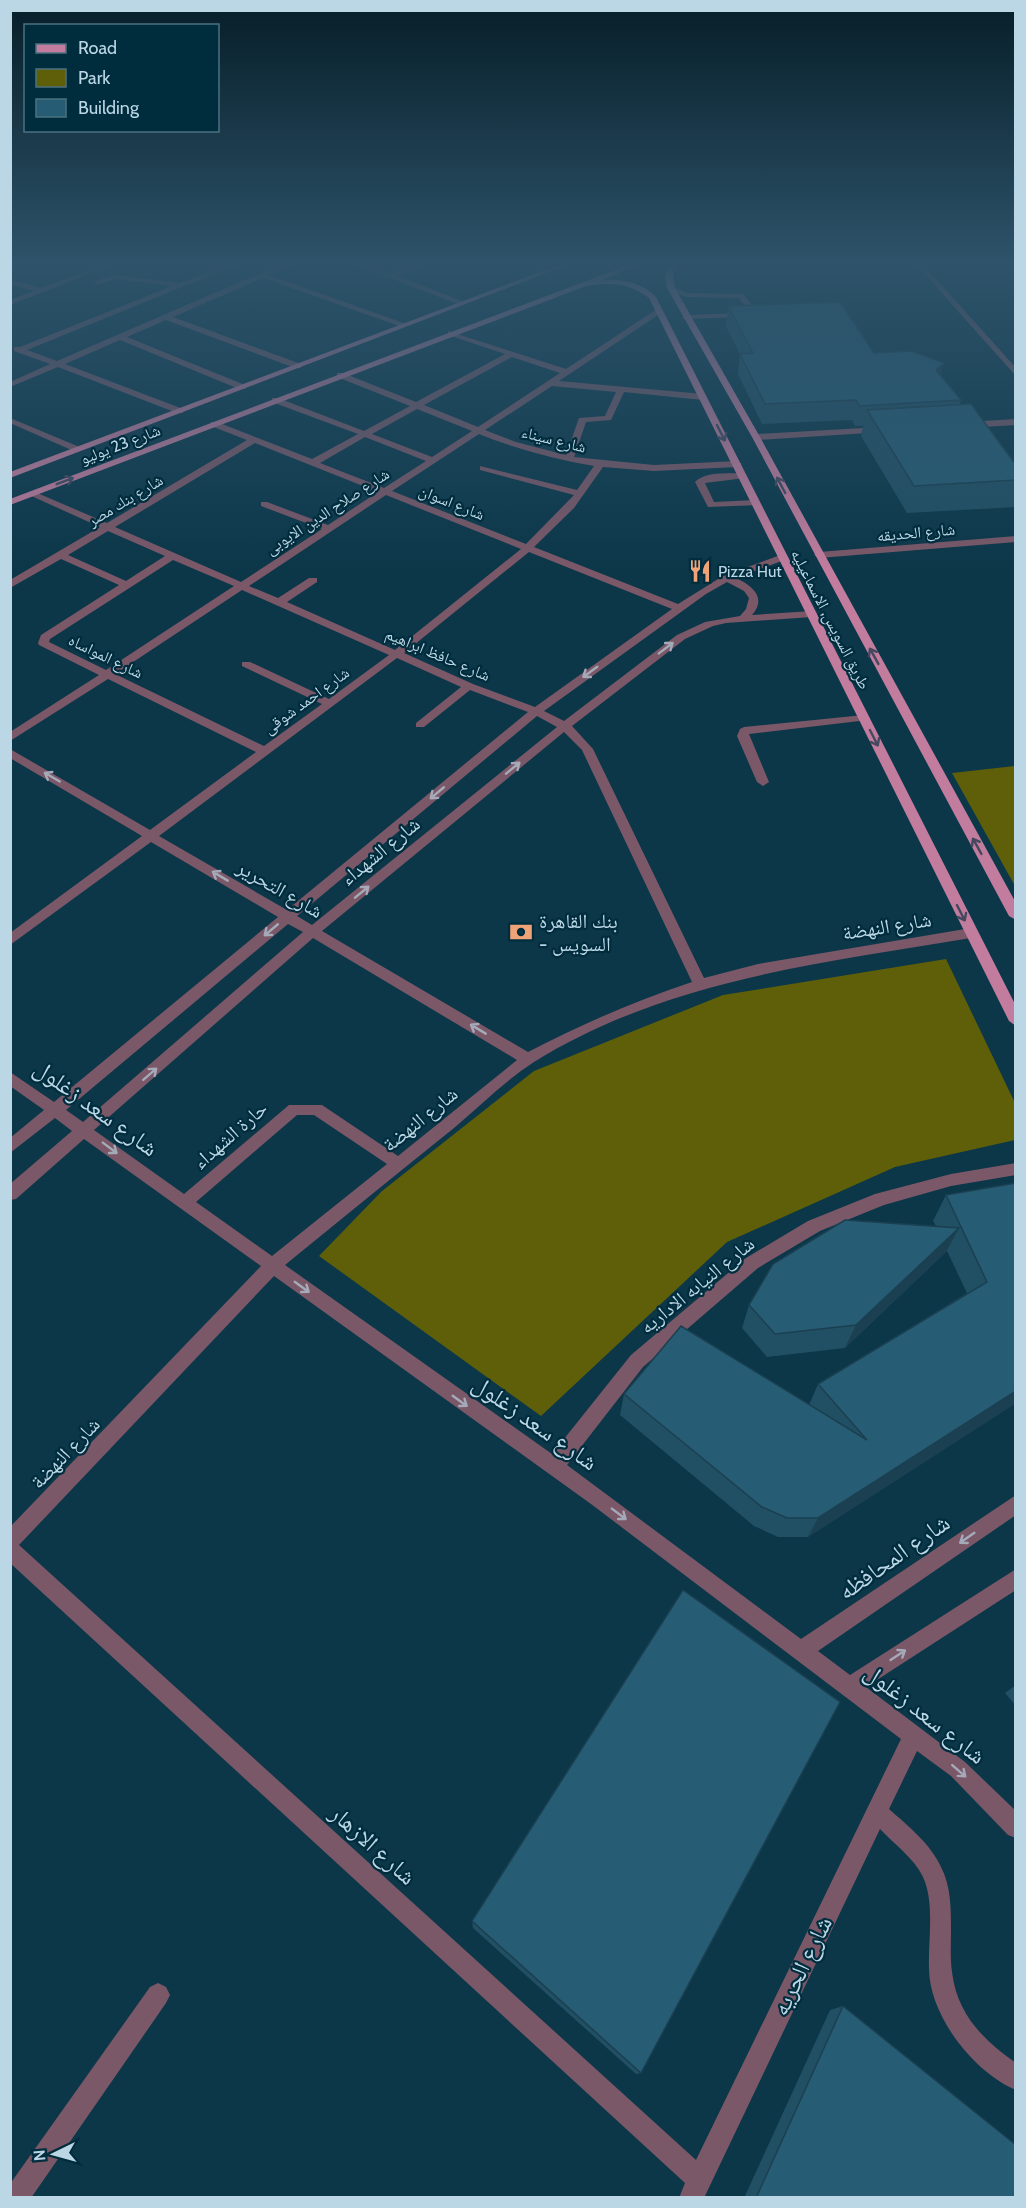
<svg xmlns="http://www.w3.org/2000/svg" width="1026" height="2208" viewBox="0 0 1026 2208" font-family="Cabin,'Noto Naskh Arabic',sans-serif">
<style>
.green{fill:#5f5f0a}
.lines{fill:none;stroke-linecap:round;stroke-linejoin:round}
.minor{fill:#7b5868;fill-rule:evenodd}
.major{fill:#c27c9d;fill-rule:evenodd}
.wall{fill:#214f64}
.shaded-wall{fill:#1b4051}
.building{fill:#265c74;stroke:#1b4051;stroke-width:1.5}
.oneway{stroke:#44495f}
.oneway2{stroke:#a5aab9}
.labels{text-anchor:middle;stroke-width:4.5;stroke-linejoin:round;paint-order:stroke}
.far-street-label{font-size:16px;fill:#bbd6e4;stroke:#002d3e}
.far-poi-label{font-size:16px;fill:#bbd6e4;stroke:#002d3e;text-anchor:start}
.street-label{font-size:20px;fill:#bbd6e4;stroke:#002d3e}
.poi-label{font-size:20px;fill:#bbd6e4;stroke:#002d3e;text-anchor:start}
.near-street-label{font-size:24px;fill:#bbd6e4;stroke:#002d3e}
</style>
<rect width="100%" height="100%" fill="#0b3749"/>
<path class="green" d="M1015,766H1016L1015,886L952,773Z
M946,959L1015,1103V1140L895,1167L727,1242L541,1416L319,1256L382,1191L534,1071L723,995Z"/>
<g class="lines">
<path class="minor" d="M113,261H122L10,305V300L34,291L10,284V279L41,288Z
M237,261H246L27,350L57,361L277,266L257,263L254,261L285,263L298,261L269,275L409,325L402,327L263,278L173,317L301,364V368H295L166,320L127,337L245,385V389H239L120,340L65,364L183,409V413H177L58,367L10,387V382L50,364L14,351V347H20L172,286L115,279L97,285L94,281L115,275L180,283Z
M347,261H356L391,273L424,261H432L398,276L467,303L460,305Z
M731,261H805L801,263L734,264Z
M913,261H920L1016,368V376Z
M671,286L687,293L743,294L756,310L753,315L742,317L683,319L682,317L686,315L742,313L748,310L739,298L686,297L668,290Z
M657,309L664,311L559,381L703,394L707,397L703,400L624,392L611,420L586,422L574,457L654,465L737,461L742,464L737,467L654,471L603,467L574,508L534,547L678,604L723,576L783,554L787,555V559L736,578C753,586 767,598 752,615L812,611L817,614L812,617L726,623L713,626L685,639L572,726L593,749L704,978L758,964L971,928L978,933L971,938C821,963 666,980 534,1062C506,1080 480,1106 454,1128C397,1174 341,1219 285,1265L552,1454L631,1355L746,1258L808,1221L875,1194L951,1174L1016,1163V1175L951,1186L884,1205L820,1231L758,1268L643,1367L567,1465L801,1639L1016,1495V1515L818,1651L850,1675L1016,1569V1590L866,1687L965,1762L1016,1811V1838L1008,1835L951,1776L917,1751L889,1809C908,1826 930,1843 941,1867C951,1886 951,1909 951,1930C951,1944 950,1958 952,1972C957,2014 983,2040 1016,2063V2090C973,2072 929,2015 929,1968C928,1940 935,1903 923,1877C914,1858 894,1844 880,1829L704,2198H679L685,2183L10,1563V1527L261,1266L84,1139L16,1199L10,1200V1184L72,1131L55,1118L10,1153V1138L44,1110L10,1086V1072L54,1102L278,917L151,842L10,945V933L142,836L10,758V749L150,830L256,752L108,679L10,741V732L99,675L39,645L38,643L41,635L119,585L61,559L10,588V580L100,527L27,494L35,492L107,523L247,440L211,426V422H217L312,459L358,434L272,402V398H278L364,431L410,406L337,377V373H343L416,402L505,354L448,335V331L566,369ZM512,357L560,373L478,427L424,405ZM552,386L616,392L605,416L579,418L566,455L516,442L485,430ZM417,409L472,431L432,457L372,434ZM479,434C516,449 555,459 594,466L577,490L480,466V470L574,495L526,544L392,491ZM365,437L426,461L384,488L320,463ZM255,443L378,492L328,525L267,502H261V506L322,529L241,582L115,527ZM386,495L521,549L395,650L287,602L317,582V578H309L278,598L249,586ZM108,531L165,556L126,581L68,555ZM529,552L672,609L535,707L473,684L404,653ZM173,560L234,586L106,670L49,642L50,639ZM727,582L744,591L749,598L746,609L740,616L705,622L677,635L564,721L544,711L706,594ZM242,590L389,655L329,699L250,662H242V666L322,704L264,746L115,674ZM397,658L461,687L416,723V727H424L470,690L528,712L287,910L159,836ZM537,716L557,727L312,925L297,916ZM564,732L582,750L692,982C635,1001 582,1024 528,1052L322,931ZM288,924L303,932L83,1122L66,1110ZM313,938L517,1060L398,1156L322,1105H289L184,1194L94,1130ZM297,1115H314L387,1164L272,1256L196,1202ZM274,1276L591,1504L901,1739L696,2160L19,1545Z
M10,418L82,448L83,450L76,452L10,423Z
M1016,419V425L965,428L961,425L965,422Z
M881,427L884,428V432L756,440L752,437L756,434Z
M742,473L747,476L745,478L705,483L714,502L756,500L759,501V505L708,507L695,482C706,471 727,474 742,473Z
M1016,536V542L819,558L814,555L819,552Z
M864,715L870,718L868,720L749,734L769,782L763,786L757,782L737,736L740,729L744,727Z
M158,1983L166,1987L170,1995L166,2003L31,2198H10V2184L150,1987Z"/>
<path class="major" d="M569,261H578L10,478V472Z
M639,261H648L602,280C622,279 641,282 656,297L1016,1006V1026L1009,1021L649,298C630,283 609,282 586,286L10,505V499Z
M672,261H679L673,275L675,288L760,437L1016,903V920L1009,916L752,437L667,288L665,275Z"/>
</g>
<path class="wall" d="M728,306L874,353L941,376L961,400L960,405L1016,465V507L907,513L861,436L863,426H855L852,420L762,424L738,374L740,354L726,326Z
M1016,1183V1403L808,1537H778L754,1526L620,1415L624,1394L809,1405L818,1384L967,1293L947,1251L845,1348L767,1357L742,1328L749,1305L936,1226L933,1221L946,1195Z
M1016,1685V1706L1005,1693Z
M472,1921L641,2073L636,2074L473,1928Z
M843,2006L1016,2198H744L830,2010Z"/>
<path class="shaded-wall" d="M944,363L939,383L936,370Z
M959,1228L946,1252L845,1348L856,1325Z
M1016,1391V1403L808,1537L818,1518Z"/>
<path class="building" d="M840,302L874,353L911,351L944,363L936,370L961,400L859,406L856,400L765,404L740,354L753,353L728,306Z
M971,404L1016,465V480L914,486L867,410Z
M1016,1183V1391L818,1518H787L762,1507L624,1394L681,1326L867,1440L818,1384L987,1282L946,1195Z
M845,1220L959,1228L856,1325L775,1334L749,1305L773,1264Z
M683,1590L840,1702L641,2073L472,1921Z
M843,2006L1016,2145V2198H756Z"/>
<defs><path id="oneway-shaft" d="M-6 0H5M1.5-3L5.5 0L1.5 3" fill="none" stroke-width="1.6" stroke-linecap="round" stroke-linejoin="round" transform="scale(1.5)"/></defs>
<g class="oneway">
<use href="#oneway-shaft" transform="translate(721 433) rotate(63)"/>
<use href="#oneway-shaft" transform="translate(65 481) rotate(-21)"/>
<use href="#oneway-shaft" transform="translate(781 485) rotate(-118)"/>
<use href="#oneway-shaft" transform="translate(874 656) rotate(-119)"/>
<use href="#oneway-shaft" transform="translate(874 738) rotate(63)"/>
<use href="#oneway-shaft" transform="translate(977 846) rotate(-119)"/>
<use href="#oneway-shaft" transform="translate(961 913) rotate(63)"/>
</g>
<g class="oneway2">
<use href="#oneway-shaft" transform="translate(666 648) rotate(-37)"/>
<use href="#oneway-shaft" transform="translate(590 672) rotate(144)"/>
<use href="#oneway-shaft" transform="translate(513 768) rotate(-39)"/>
<use href="#oneway-shaft" transform="translate(52 777) rotate(-150)"/>
<use href="#oneway-shaft" transform="translate(437 793) rotate(140)"/>
<use href="#oneway-shaft" transform="translate(220 876) rotate(-149)"/>
<use href="#oneway-shaft" transform="translate(362 892) rotate(-39)"/>
<use href="#oneway-shaft" transform="translate(271 930) rotate(140)"/>
<use href="#oneway-shaft" transform="translate(478 1029) rotate(-149)"/>
<use href="#oneway-shaft" transform="translate(150 1074) rotate(-41)"/>
<use href="#oneway-shaft" transform="translate(110 1148) rotate(37)"/>
<use href="#oneway-shaft" transform="translate(302 1287) rotate(36)"/>
<use href="#oneway-shaft" transform="translate(460 1401) rotate(36)"/>
<use href="#oneway-shaft" transform="translate(619 1514) rotate(37)"/>
<use href="#oneway-shaft" transform="translate(967 1538) rotate(145)"/>
<use href="#oneway-shaft" transform="translate(898 1655) rotate(-33)"/>
<use href="#oneway-shaft" transform="translate(959 1771) rotate(41)"/>
</g>
<linearGradient id="sky" x2="0" y2="1"><stop stop-color="#061e28"/><stop offset="0.46" stop-color="#2e536a"/><stop offset="1" stop-color="#2e536a" stop-opacity="0"/></linearGradient>
<rect width="1026" height="570" fill="url(#sky)"/>
<defs>
<g id="restaurant-bare" transform="scale(1.8)"><path d="M-5-6h1v4h1v-4h1v4h1v-4h1v5L-1.5 .5V6h-2V.5L-5-1ZM5-6V6H3V1.5H1.5Q1.5-4 5-6Z" fill="#efa377" stroke="#002d3e" stroke-width="2.5" paint-order="stroke"/></g>
<g id="bank-bare" transform="scale(1.8)"><path d="M-6-4H6V4H-6ZM0-2.3a2.3 2.3 0 1 0 0 4.6a2.3 2.3 0 1 0 0-4.6Z" fill="#efa377" stroke="#002d3e" stroke-width="2.5" paint-order="stroke"/></g>
</defs>
<g fill-rule="evenodd">
<use href="#restaurant-bare" x="700" y="571"/>
<use href="#bank-bare" x="521" y="932"/>
</g>
<g class="labels">
<g class="far-street-label">
<text transform="translate(554 439) rotate(14)" y="6">شارع سيناء</text>
<text transform="translate(120 444) rotate(-21)" y="6">شارع 23 يوليو</text>
<text transform="translate(125 500) rotate(-31)" y="6">شارع بنك مصر</text>
<text transform="translate(452 502) rotate(22)" y="6">شارع اسوان</text>
<text transform="translate(327 511) rotate(-33)" y="6">شارع صلاح الدين الايوبى</text>
<text transform="translate(916 532) rotate(-5)" y="6">شارع الحديقه</text>
<text transform="translate(831 619) rotate(63)" y="6">طريق السويس, الاسماعيليه</text>
<text transform="translate(438 654) rotate(23)" y="6">شارع حافظ ابراهيم</text>
<text transform="translate(106 656) rotate(26)" y="6">شارع المواساه</text>
<text transform="translate(306 700) rotate(-36)" y="6">شارع احمد شوقى</text>
</g>
<g class="far-poi-label">
<text x="718" y="577">Pizza Hut</text>
</g>
<g class="street-label">
<text transform="translate(380 851) rotate(-39)" y="7">شارع الشهداء</text>
<text transform="translate(280 889) rotate(30)" y="7">شارع التحرير</text>
<text transform="translate(887 926) rotate(-9)" y="7">شارع النهضة</text>
<text transform="translate(420 1119) rotate(-39)" y="7">شارع النهضة</text>
<text transform="translate(230 1135) rotate(-41)" y="7">حارة الشهداء</text>
<text transform="translate(697 1285) rotate(-39)" y="7">شارع النيابه الاداريه</text>
<text transform="translate(65 1453) rotate(-46)" y="7">شارع النهضة</text>
</g>
<g class="poi-label">
<text x="539" y="928">بنك القاهرة<tspan x="539" dy="23">- السويس</tspan></text>
</g>
<g class="near-street-label">
<text transform="translate(96 1108) rotate(36)" y="8">شارع سعد زغلول</text>
<text transform="translate(535 1423) rotate(35)" y="8">شارع سعد زغلول</text>
<text transform="translate(894 1557) rotate(-35)" y="8">شارع المحافظه</text>
<text transform="translate(925 1714) rotate(38)" y="8">شارع سعد زغلول</text>
<text transform="translate(373 1845) rotate(42)" y="8">شارع الازهار</text>
<text transform="translate(802 1966) rotate(-64)" y="8">شارع الحريه</text>
</g>
</g>
<rect width="1026" height="2208" fill="none" stroke="#bbd6e4" stroke-width="24"/>
<rect x="24" y="24" width="195" height="108" fill="#002d3e" stroke="#4b7180" stroke-width="1.5"/>
<rect x="36" y="44" width="30" height="9" fill="#c27c9d" stroke="#4b7180" stroke-width="1.5"/>
<text x="78" y="54" font-size="18" fill="#bbd6e4">Road</text>
<rect x="36" y="69" width="30" height="18" fill="#5f5f0a" stroke="#4b7180" stroke-width="1.5"/>
<text x="78" y="84" font-size="18" fill="#bbd6e4">Park</text>
<rect x="36" y="99" width="30" height="18" fill="#265c74" stroke="#4b7180" stroke-width="1.5"/>
<text x="78" y="114" font-size="18" fill="#bbd6e4">Building</text>
<g transform="translate(54 2154) rotate(265)" stroke="#002d3e" stroke-width="4.5" paint-order="stroke">
<path d="M0-4.5L10 22L0 15L-10 22Z" fill="#bbd6e4"/>
<text y="-9" font-size="16" font-weight="bold" text-anchor="middle" fill="#bbd6e4">N</text>
</g>
</svg>
